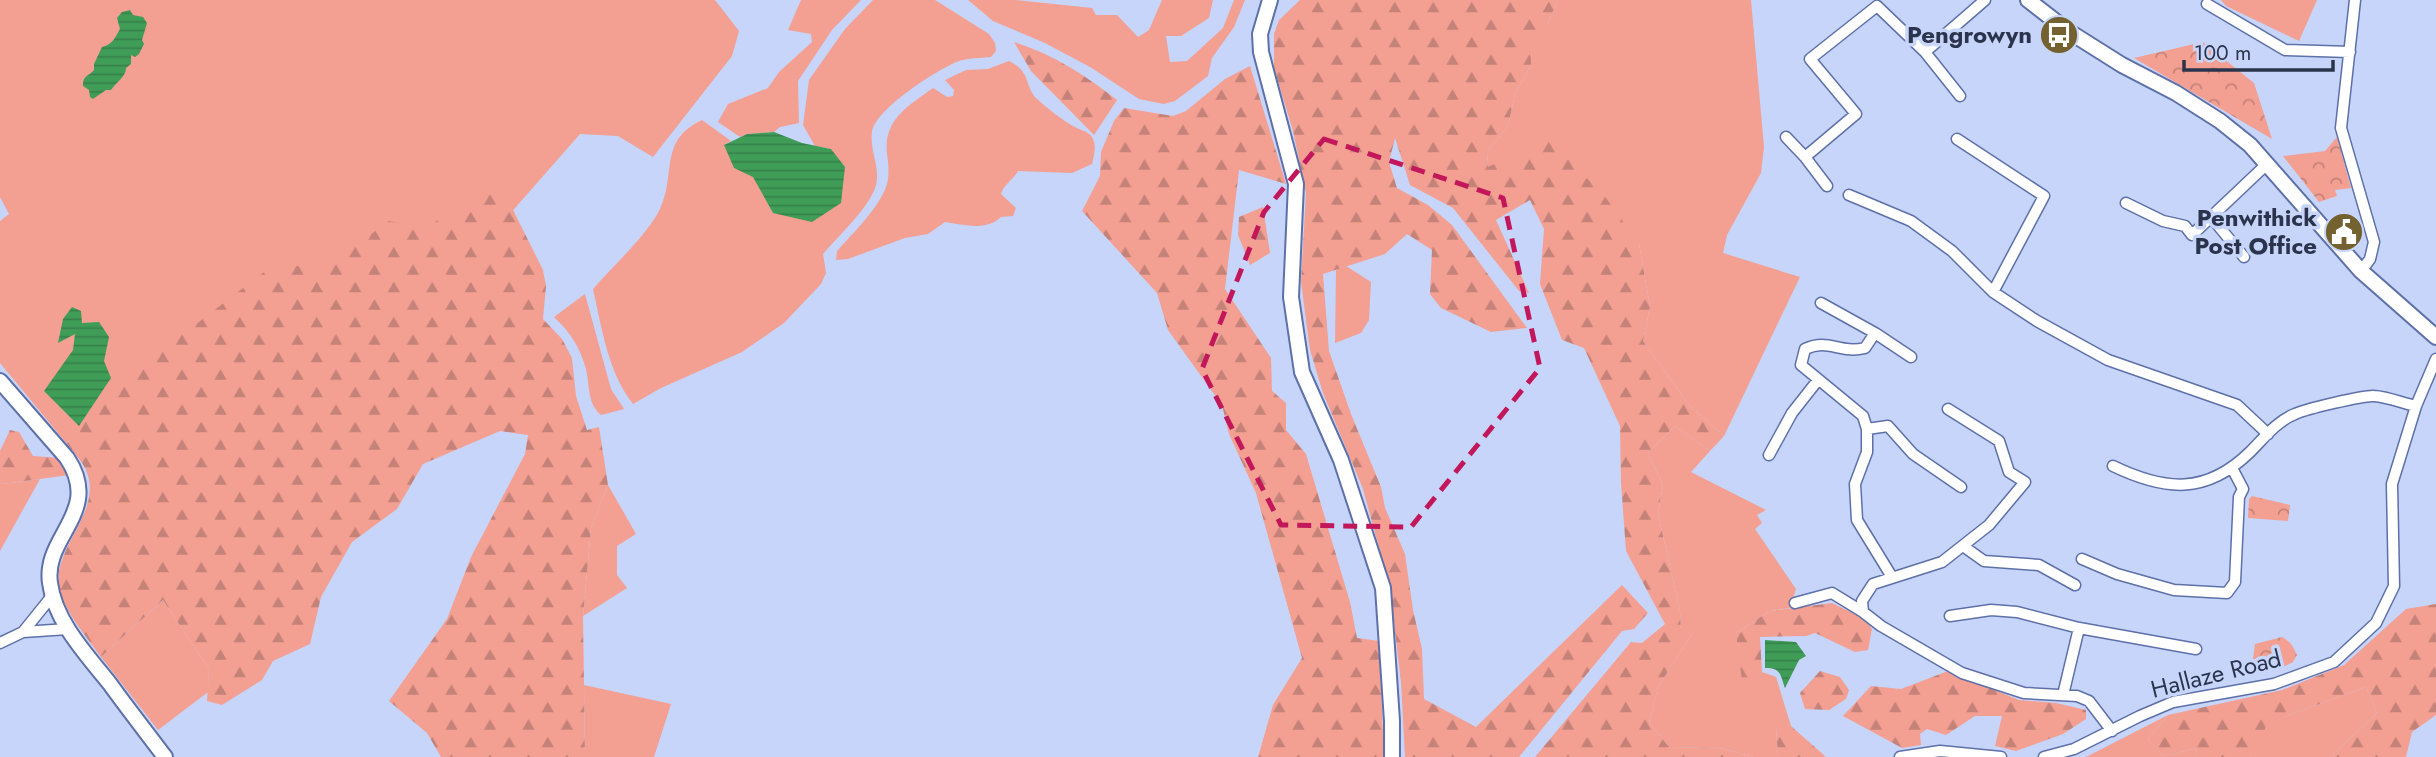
<svg xmlns="http://www.w3.org/2000/svg" width="2436" height="757" viewBox="0 0 2436 757" font-family="Jost,sans-serif">
<style>
.green{fill:#f39f91}
.forest{fill:url(#forest-firs)}
.park{fill:url(#park-crowns)}
.water{fill:url(#water-rules)}
.lines{fill:none;stroke-linecap:round;stroke-linejoin:round}
.street-casing{stroke:#5d70a8;stroke-width:13}
.secondary-casing{stroke:#5d70a8;stroke-width:18}
.street{stroke:#fff;stroke-width:10}
.secondary{stroke:#fff;stroke-width:14}
.marked{fill:none;stroke:#c2185b;stroke-width:5;stroke-dasharray:14 9;stroke-linejoin:round}
.labels{text-anchor:middle;stroke-width:7;stroke-linejoin:round;paint-order:stroke}
.poi-label{font-size:24px;font-weight:bold;fill:#2b344c;stroke:#c7d5fb;text-anchor:end}
.street-label{font-size:24px;fill:#2b344c;stroke:#c7d5fb}
</style>
<defs>
<pattern id="forest-firs" width="22" height="20" patternUnits="userSpaceOnUse" patternTransform="scale(1.75)"><rect width="22" height="20" fill="#f39f91"/><path d="M5 1l3.5 6h-7zM16 11l3.5 6h-7z" fill="#c58279"/></pattern>
<pattern id="park-crowns" width="20" height="18" patternUnits="userSpaceOnUse" patternTransform="scale(1.75)"><rect width="20" height="18" fill="#f39f91"/><path d="M2 6a3 3 0 1 1 6 0M12 15a3 3 0 1 1 6 0" fill="none" stroke="#c58279"/></pattern>
<pattern id="water-rules" width="6" height="5" patternUnits="userSpaceOnUse" patternTransform="scale(1.75)"><rect width="6" height="5" fill="#409d58"/><path d="M0 2.5h6" fill="none" stroke="#36814b"/></pattern>
</defs>
<rect width="100%" height="100%" fill="#c7d5fb"/>
<path class="green" d="M0,0H715L739,31L732,56L653,157L618,136L580,134L473,256L69,440L67,444L0,363V221L9,214L0,197Z
M801,0H861L832,30L798,81L799,123L780,127L774,132L747,134L740,137L718,122L728,104L768,88L779,72L812,42L811,34L788,30Z
M873,0H935L989,34L995,43L996,51L991,57C981,58 968,58 959,61C938,69 875,109 872,132C869,152 883,170 874,191C863,214 839,235 823,254L826,273L821,284L784,323L742,352L661,388L633,404C608,372 602,329 593,289C612,267 648,234 660,209C677,172 658,141 702,120L731,141L724,145L753,176L773,213L831,149L815,146L803,125L809,80L845,29Z
M968,0H1015L1092,8L1096,15H1117L1138,37L1149,30L1162,0H1213L1209,18L1181,36H1166L1170,62L1187,61L1223,28L1234,0H1245L1234,27L1212,58L1208,76L1175,101L1164,104L1139,99L1090,67L1045,43L993,21Z
M1558,0H1751L1764,147L1761,173L1727,235L1723,253L1800,277L1724,436L1689,405L1643,341L1650,307L1639,244L1488,168L1487,152L1508,126L1515,94L1531,65L1529,38L1548,23Z
M2221,0H2317L2299,41L2226,6Z
M1009,61C1032,72 1024,87 1037,99C1048,109 1061,119 1073,126C1079,130 1087,130 1092,137C1097,146 1094,155 1092,164L1072,173L1018,171C1013,180 1004,184 1001,194L1016,208L1013,216L1001,217C987,231 964,225 945,222L928,234L905,238L848,259L836,260L837,251C853,233 873,214 884,192C890,179 889,168 887,154C883,120 908,106 933,88L947,97L953,96L954,90L945,80L966,70L988,69Z
M1346,266L1371,282L1369,320L1361,333L1335,343L1336,270Z
M585,294L611,389L624,409L601,415C587,403 590,386 586,369C580,347 570,332 554,317Z
M1675,426L1710,451L1691,472L1766,510L1757,515L1762,523L1755,529L1796,589L1790,608L1770,611L1736,633L1755,688L1762,672L1776,677L1791,726L1776,728L1778,757H1754L1716,747L1670,748L1649,723L1658,687L1692,634L1681,630L1680,611L1658,514L1663,485L1648,453Z
M40,479L0,551V482L3,484Z
M608,485L636,534L617,546V575L627,588L583,616L591,528Z
M163,600L209,669L208,692L158,730L101,657Z
M584,685L671,704L654,757H585Z
M2366,687L2377,713L2330,757H2255L2265,726L2292,714Z
M2168,715L2148,739L2164,756L2197,748L2195,757H2086Z"/>
<path class="forest" d="M1300,0H1558L1548,23L1530,38L1531,65L1515,94L1508,126L1487,152L1488,167L1548,138L1606,198L1639,244L1650,307L1643,341L1689,405L1724,436L1710,451L1675,426L1648,453L1663,485L1658,514L1680,611L1681,629L1692,634L1658,687L1649,723L1670,748L1716,747L1754,757H1535L1631,642L1642,643L1665,624L1626,551L1621,483L1620,426L1584,348L1562,340L1540,284L1544,229L1530,200L1496,220L1529,293L1519,291L1453,208L1410,185L1395,138L1389,162L1397,188L1428,205L1452,225L1527,328L1491,332L1441,308L1430,294L1432,250L1407,234L1385,254L1323,274L1329,351L1351,414L1381,487L1385,508L1405,554L1413,610L1422,649L1424,699L1476,727L1622,585L1648,613L1634,629L1622,631L1519,757H1405L1401,682L1390,588L1363,489L1323,393L1310,350L1301,282L1306,193L1293,131L1274,68V34L1279,20Z
M1014,42C1053,54 1085,75 1117,100L1094,135L1031,71Z
M1250,66L1286,184L1239,170L1225,289L1271,358L1272,391L1286,403V430L1306,454L1350,602L1357,638L1379,641L1384,757H1258L1273,705L1302,658L1256,493L1229,434L1222,405L1168,330L1157,293L1082,211L1100,176L1101,152L1114,121L1124,108L1173,116L1186,111L1225,79Z
M497,178L543,270L546,286L543,319L562,339L572,358L576,396L587,430L599,427L608,485L591,528L583,616L585,757H441L427,733L389,701L447,619L471,557L525,454L528,435L500,431L423,464L397,509L352,542L321,597L310,644L273,661L262,680L222,705L207,701L209,669L163,600L101,657C88,639 63,609 59,588C52,547 104,512 86,470C82,461 73,452 67,444L111,378L174,341L268,269L335,262L388,221L428,227Z
M1263,207L1270,253L1250,265L1238,235L1239,217Z
M10,430L19,432L33,456L60,458L69,475L3,484L0,482V451Z
M1832,603L1865,619L1872,629L1868,650L1855,652L1815,633L1806,636L1760,637L1762,672L1755,689L1742,681L1736,633L1770,611Z
M2436,604V715L2412,732L2406,757H2330L2377,713L2366,687L2292,714L2266,726L2255,757H2195L2197,748L2164,756L2148,739L2168,715L2282,690L2344,665L2406,609Z
M1820,671L1840,677L1849,690L1846,699L1829,710L1805,709L1800,693Z
M1948,671L2019,700L2056,703L2086,710V719L2063,734L2016,751L1995,746L2002,716H1975L1946,735L1927,729L1920,734L1921,745L1902,748L1843,716L1871,686L1901,689Z
M1791,726L1826,757H1778L1776,727Z"/>
<path class="park" d="M2203,42L2254,83L2272,139L2134,58Z
M2337,137L2351,188L2335,190L2337,196L2319,202L2283,156L2325,151Z
M2252,496L2290,505L2288,521L2248,518L2249,499Z
M2282,637C2291,642 2293,646 2297,655L2293,662L2285,666L2253,659L2255,644Z"/>
<path class="water" d="M130,10L133,15L143,17L147,23L142,40L144,44L139,54L135,57L131,55V64L126,68C126,77 116,82 111,90H106L93,99L90,97L89,90L83,86C83,75 88,77 94,70V64L102,47C112,45 115,38 120,29L117,18L122,12Z
M774,132L802,143L831,149L845,167L841,203L812,222L773,213L753,177L734,168L724,145L747,134Z
M72,307L81,311L82,323L99,322L109,337L104,361L111,378L79,426L44,391L73,350L75,334L58,343L63,319Z
M1765,640L1796,642L1806,656L1799,660L1785,688C1780,674 1781,668 1765,668Z"/>
<g class="lines">
<g class="street-casing">
<path id="street" d="M2355,0L2341,128L2374,242L2370,259L2361,271
M2207,4L2285,50L2350,52
M1925,52L1960,96
M1786,137L1805,157
M1957,139L2044,196L1993,292
M1827,186L1805,157L1856,114L1810,59L1877,6L1925,52L1985,0
M1849,195L1911,221L1952,251L1993,292L2037,321L2108,360L2237,405L2268,434
M2126,203L2163,221L2185,226L2192,235L2268,163
M2212,218L2244,257
M1821,303L1875,333
M1867,429L1888,426L1913,454L1961,487
M1769,455L1792,413L1818,380
M2113,466C2165,491 2206,495 2250,452C2264,438 2277,421 2295,414C2306,409 2364,395 2374,396C2388,397 2402,403 2416,406
M1963,546L1984,561L2039,565L2075,585
M2082,559L2117,574L2174,590L2227,593L2235,582L2239,497L2243,489L2232,468
M1892,577L1857,520L1855,484L1867,452V429L1863,416L1801,365L1805,349C1829,338 1839,354 1865,348L1875,333L1911,357
M1795,603L1832,593L1863,612L1881,626L1962,673L2024,693L2077,696L2089,701L2112,731
M1863,612L1862,601L1873,584L1942,562L1989,525L2025,482L2009,472L1999,441L1948,409
M1950,616L1991,610L2017,612L2079,628
M23,632L52,596
M0,643L23,632L68,629
M2063,695L2079,628L2196,649
M1900,757L1940,751L2001,757
M2044,757L2074,749L2140,716L2173,702L2274,684L2334,662L2376,623L2394,586L2392,484L2416,406L2436,359"/>
</g>
<g class="secondary-casing">
<path id="secondary" d="M1270,0L1260,34L1261,52L1296,184L1291,297L1302,372L1341,460L1383,588L1392,721V757
M2028,0L2068,31L2122,65L2176,93L2220,121L2250,145L2361,271L2436,337
M0,381L67,458C103,512 43,536 50,583C55,622 87,655 110,684C128,709 147,733 165,757"/>
</g>
<use href="#street" class="street"/>
<use href="#secondary" class="secondary"/>
</g>
<path class="marked" d="M1324,139L1503,198L1540,368L1411,527L1281,525L1202,369L1264,212Z"/>
<defs>
<g id="bus-disc" transform="scale(2.0125)"><circle r="9.5" fill="#73612f" stroke="#c7d5fb"/><path d="M-5-6H5V4H4V6H2V4H-2V6H-4V4H-5ZM-3.5-4V0h7V-4ZM-3.5 1.2v1.5H-2V1.2ZM2 1.2v1.5H3.5V1.2Z" fill="#fff"/></g>
<g id="civic-disc" transform="scale(2.0125)"><circle r="9.5" fill="#73612f" stroke="#c7d5fb"/><path d="M-.6-6.5H3V-4.5H.6V-3L4-1V1h2V6H-6V1h2V-1L-.6-3ZM-1.2 2.5V6h2.4V2.5Z" fill="#fff"/></g>
</defs>
<g fill-rule="evenodd">
<use href="#bus-disc" x="2059" y="35"/>
<use href="#civic-disc" x="2344" y="232"/>
</g>
<g class="labels">
<g class="poi-label">
<text x="2032" y="43">Pengrowyn</text>
<text x="2317" y="226">Penwithick<tspan x="2317" dy="28">Post Office</tspan></text>
</g>
<g class="street-label">
<text transform="translate(2216 674) rotate(-14)" y="8">Hallaze Road</text>
</g>
</g>
<path d="M2184 60v10h149v-10" fill="none" stroke="#2b344c" stroke-width="3.5"/>
<text x="2194" y="60" font-size="21" fill="#2b344c" stroke="#c7d5fb" stroke-width="5" paint-order="stroke">100 m</text>
</svg>
